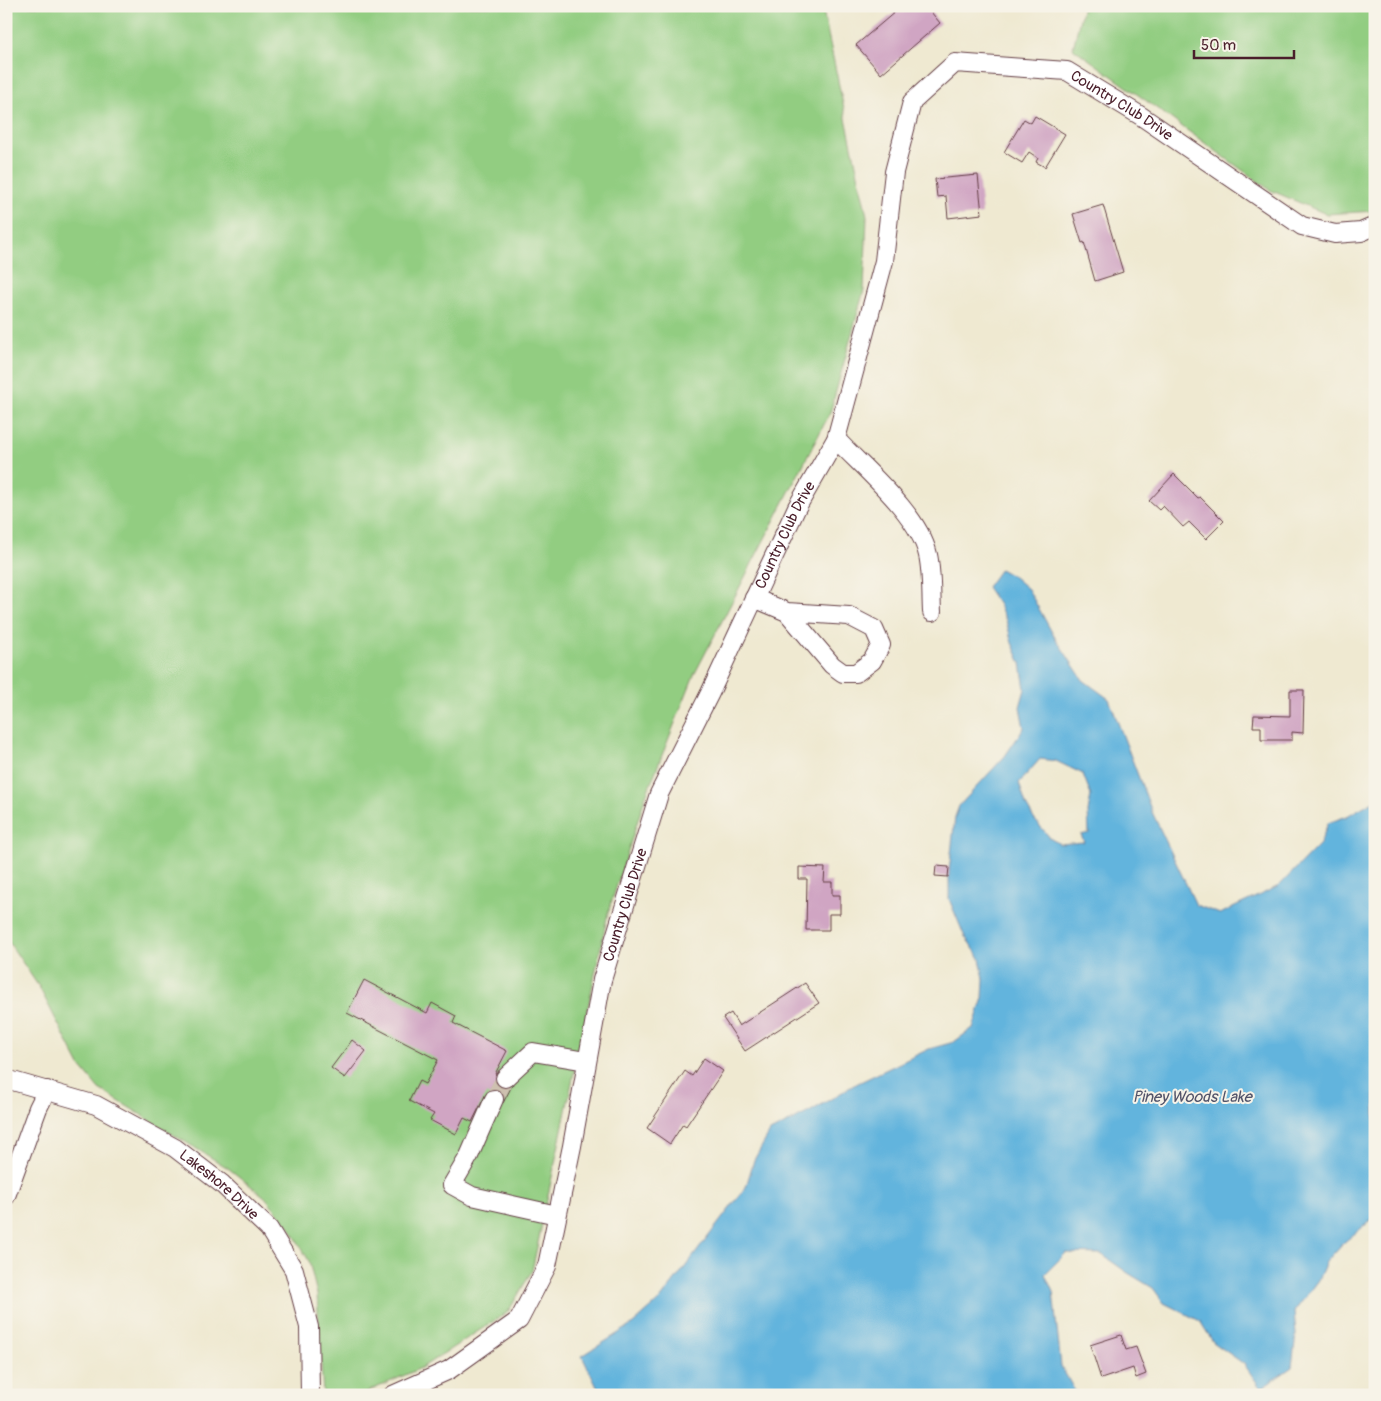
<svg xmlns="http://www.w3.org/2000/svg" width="1381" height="1401" viewBox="0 0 1381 1401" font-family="Pangolin,sans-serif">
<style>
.green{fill:#92cd81;stroke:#6e7656}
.water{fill:#62b4dd;stroke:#566a84;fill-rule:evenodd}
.building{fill:#d0a5c3}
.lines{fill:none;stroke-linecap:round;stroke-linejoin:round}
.minor-tunnel{stroke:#cec1b0;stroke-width:18;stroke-dasharray:18 9;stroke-linecap:butt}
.minor-casing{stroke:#633d44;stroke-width:20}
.minor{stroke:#fff;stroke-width:18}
.labels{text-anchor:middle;stroke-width:4;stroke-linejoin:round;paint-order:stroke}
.street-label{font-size:15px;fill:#4a1f2b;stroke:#f7f3e8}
.water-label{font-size:16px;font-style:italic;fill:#525369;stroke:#f7f3e8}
</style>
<rect width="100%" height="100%" fill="#f7f3e8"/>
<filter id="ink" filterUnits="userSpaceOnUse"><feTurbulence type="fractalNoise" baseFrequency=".02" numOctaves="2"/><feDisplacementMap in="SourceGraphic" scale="10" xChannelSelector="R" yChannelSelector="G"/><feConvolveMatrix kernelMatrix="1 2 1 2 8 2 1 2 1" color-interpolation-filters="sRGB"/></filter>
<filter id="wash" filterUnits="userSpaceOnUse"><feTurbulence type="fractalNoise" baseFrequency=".0096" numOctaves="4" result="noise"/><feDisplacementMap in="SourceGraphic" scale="20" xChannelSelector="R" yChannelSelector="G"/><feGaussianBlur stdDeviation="1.12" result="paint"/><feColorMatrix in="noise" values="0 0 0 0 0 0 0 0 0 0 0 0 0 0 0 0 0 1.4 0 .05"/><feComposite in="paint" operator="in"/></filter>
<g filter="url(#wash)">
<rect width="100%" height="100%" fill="#efe9d1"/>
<path class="green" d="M6,6H822L867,216L864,290L830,413L694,675L645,798L608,913L532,1271L508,1312L421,1368L360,1395H323L317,1294L309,1261L289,1226L265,1197L228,1168L99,1089L80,1066L39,987L6,938Z
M1083,6H1375V211L1326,214L1270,190L1073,48Z"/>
<path class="water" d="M1000,569L1014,577L1028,589L1054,636L1083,680L1109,699L1152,812L1196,905L1220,914L1279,886L1320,844L1328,823L1347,816L1375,800V1217L1342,1244L1326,1262L1318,1280L1294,1312L1296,1334L1292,1367L1265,1386L1260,1387L1244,1364L1213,1342L1200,1321L1164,1303L1153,1288L1128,1273L1101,1254L1066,1253L1045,1274L1053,1292L1061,1366L1077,1395H605L598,1389L582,1356L633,1324L660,1300L746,1187L754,1160L770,1132L811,1111L854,1085L929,1049L954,1042L973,1028L983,998L984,979L980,958L964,935L949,899V872L955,817L959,806L1005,756L1024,728L1020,707L1025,689L1021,663L1012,643L1006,620L999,605L987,587ZM1040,759L1056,761L1083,774L1091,795L1088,812L1089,833L1081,835L1084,842L1060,844L1051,839L1034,819L1026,805L1019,783Z"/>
<g id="blocks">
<path class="building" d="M902,6H926L940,23L881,74L856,45Z
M1035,116L1065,134L1045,167L1036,162L1038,158L1029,152L1022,163L1004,152L1024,119L1031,123Z
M978,175L982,214L948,218L946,196L937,197L935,179Z
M1103,205L1123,272L1095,281L1084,242L1082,243L1073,214Z
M1174,474L1198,498L1200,497L1224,521L1206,539L1189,522L1183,527L1163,506L1159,510L1149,501Z
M1290,690H1304L1303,733L1292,732V740H1261V727H1253L1254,715L1290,716Z
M936,866L949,867L948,877L935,876Z
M799,867L825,868L824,882H832V895H840V914H829V930H806L807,879H799Z
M364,980L427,1013L432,1003L456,1016L453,1023L507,1051L495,1074L513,1084L503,1103L486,1094L472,1122L464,1118L456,1134L430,1120L434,1114L409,1101L419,1081L425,1084L438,1060L347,1013Z
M805,983L819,1003L745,1051L723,1018L731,1013L739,1026Z
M352,1040L366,1051L345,1078L331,1068Z
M704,1058L723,1071L686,1126L683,1124L670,1144L647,1128L685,1071L692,1076Z
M1121,1335L1126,1350L1136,1347L1146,1374L1136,1378L1133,1368L1101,1379L1090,1345Z
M1375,1384V1395H1368Z"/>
</g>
</g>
<g filter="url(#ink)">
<use href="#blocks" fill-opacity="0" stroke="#633d44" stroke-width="1"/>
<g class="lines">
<path class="minor-tunnel" d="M494,1099L505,1078"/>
<g class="minor-casing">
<g id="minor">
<path d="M836,439C864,469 919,514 928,555C932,573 931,594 932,612"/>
<path d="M754,598L787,612L832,665L843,673H856L872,661L881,645L874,629L849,616L787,612"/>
<path d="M505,1078L533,1052L586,1061"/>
<path id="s1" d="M6,1079L96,1105L175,1148L222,1184L269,1229L294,1270L309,1327L310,1395"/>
<path d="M494,1099L469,1156L452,1185L472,1196L557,1215"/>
<path d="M6,1196L38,1108L47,1090"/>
<path id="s2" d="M393,1395L449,1370L519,1320L547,1266L572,1146L602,980L659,794L710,693L797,507L836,439L884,261L894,172L912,102L955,63L1067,71L1141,116L1302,226L1335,234L1361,232L1375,226"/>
</g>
</g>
<use href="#minor" class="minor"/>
</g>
</g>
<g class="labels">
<g class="street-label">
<text dy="5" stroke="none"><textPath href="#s2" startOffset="1672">Country Club Drive</textPath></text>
<text dy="5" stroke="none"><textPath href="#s2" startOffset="982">Country Club Drive</textPath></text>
<text dy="5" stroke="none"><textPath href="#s2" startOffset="578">Country Club Drive</textPath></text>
<text dy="5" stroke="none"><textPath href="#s1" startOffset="241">Lakeshore Drive</textPath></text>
</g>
<g class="water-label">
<text x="1192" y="1102">Piney Woods Lake</text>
</g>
</g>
<rect width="1381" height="1401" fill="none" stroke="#f7f3e8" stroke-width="25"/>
<path d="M1194 50v8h100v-8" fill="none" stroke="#4a1f2b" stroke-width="2.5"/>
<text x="1201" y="50" font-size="15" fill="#4a1f2b" stroke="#f7f3e8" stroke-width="4" paint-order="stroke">50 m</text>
</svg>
